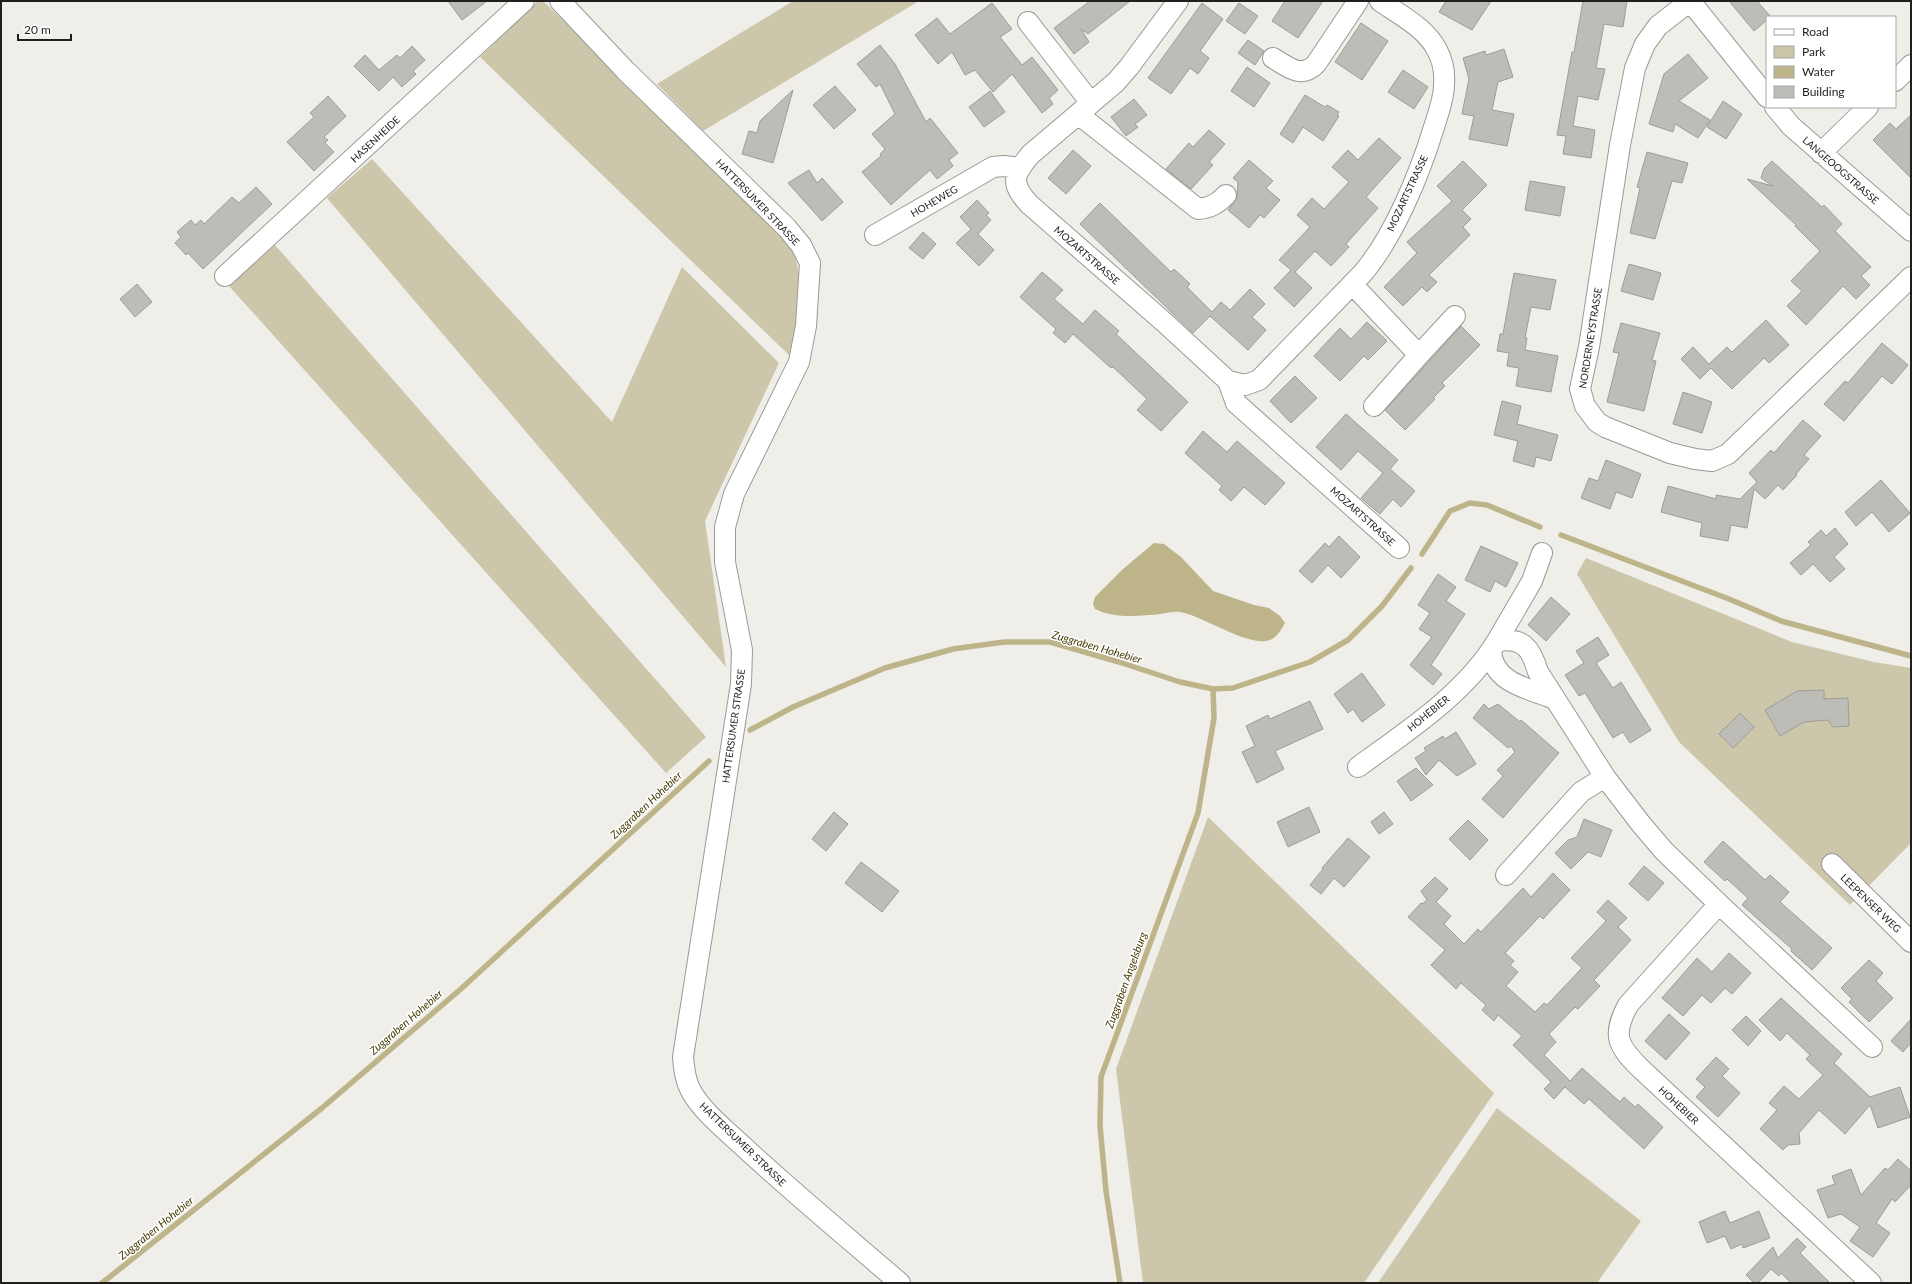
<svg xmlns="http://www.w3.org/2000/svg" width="1912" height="1284" viewBox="0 0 1912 1284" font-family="Lato,sans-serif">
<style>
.green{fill:#ccc6ab}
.water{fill:#beb489}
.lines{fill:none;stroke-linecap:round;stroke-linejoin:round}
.stream{stroke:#beb489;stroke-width:5.5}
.building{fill:#bdbcb7;stroke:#9d9c97}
.minor-casing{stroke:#9b9995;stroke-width:22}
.minor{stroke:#fff;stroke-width:20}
.labels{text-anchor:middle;stroke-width:3;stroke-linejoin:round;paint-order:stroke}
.street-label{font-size:10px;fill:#201f1e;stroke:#fff}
.water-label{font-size:11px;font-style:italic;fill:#453901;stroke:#fff}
</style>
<rect width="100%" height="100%" fill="#efeee9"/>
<path class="green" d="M538,1H543L771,220L793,246L802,288L801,313L790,356L480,57Z
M793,1H919L703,131L657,84Z
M372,159L612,422L682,267L779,363L705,521L726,667L327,198Z
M275,245L706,737L666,773L229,286Z
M1586,558L1792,642L1874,662L1911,668V843L1850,905L1679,742L1577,574Z
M1208,817L1494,1093L1364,1283H1143L1116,1069Z
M1497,1108L1641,1221L1597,1283H1378Z"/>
<path class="water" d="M1154,543L1164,544L1181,557L1213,591L1254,605L1269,608L1280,616L1285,623C1281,631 1275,640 1266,641C1243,644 1203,616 1180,612C1174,611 1167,613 1161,614C1140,616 1115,619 1095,609L1093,604L1095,597L1123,569Z"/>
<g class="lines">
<path class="stream" d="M1561,535L1729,599L1781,621L1911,656
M1422,554L1450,511L1470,503L1487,505L1540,527
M750,730L793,707L885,668L953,649L1004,642H1050L1119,662L1180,682L1213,689L1233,688L1310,662L1348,640L1382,606L1411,568
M102,1283L322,1108L462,988L709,761
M1120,1283L1106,1191L1100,1126L1101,1077L1198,813L1214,718L1213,689"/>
</g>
<path class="building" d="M448,1H487L462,20Z
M1090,1H1130L1088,34L1081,29L1089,42L1074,54L1054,28Z
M1285,1H1323L1298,38L1272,21Z
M1446,1H1491L1472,30L1439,12Z
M1583,1H1627L1623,27L1604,24L1596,68L1605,69L1598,100L1578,96L1573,126L1595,130L1591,158L1563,154L1566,136L1557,135L1572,52H1574Z
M1729,1H1757L1771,17H1767V20L1754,31Z
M992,3L1012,29L1000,37L1022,65L1032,57L1058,90L1049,98L1053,104L1042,113L1012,74L993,92L975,70L965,75L952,52L938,64L915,35L937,18L950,34Z
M1202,3L1223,19L1200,51L1209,58L1198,74L1190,68L1171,94L1148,78Z
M1239,3L1258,16L1245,34L1226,21Z
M1361,23L1388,41L1362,80L1335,62Z
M1248,40L1264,51L1255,65L1238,53Z
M880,45L895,64L926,122L930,118L958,153L949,160L953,166L937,179L930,170L891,205L862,172L881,156L880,154L885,149L872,134L895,114L880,84L876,87L857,64Z
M412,46L425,60L413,71L416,74L402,87L393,77L379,91L354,66L365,55L379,70L397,55L400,58Z
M1504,49L1513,77L1498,82L1492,110L1514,114L1507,146L1469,139L1474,116L1462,114L1469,79L1463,58L1485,51L1486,55Z
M1688,54L1708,78L1679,101L1710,120L1698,138L1675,124L1673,132L1649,124L1664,74Z
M1247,67L1270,83L1254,107L1231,91Z
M1403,70L1428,87L1414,109L1388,92Z
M835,86L856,110L834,129L813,105Z
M793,90L773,163L742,154L749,131L757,133L760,121Z
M990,91L1005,112L984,127L969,107Z
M1305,95L1325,107L1327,105L1339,112L1337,115L1339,116L1323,141L1303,127L1293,143L1280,134Z
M328,96L346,116L324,137L328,140L325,143L334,152L314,171L287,142L314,117L310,113Z
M1134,99L1147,115L1135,124L1138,127L1126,136L1111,117Z
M1723,101L1742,114L1726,139L1707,127Z
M1911,115V178L1873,140L1890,123L1896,129Z
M1209,130L1225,144L1209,162L1213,165L1191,189L1166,169L1189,143L1193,147Z
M1379,138L1401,158L1366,197L1378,208L1346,244L1349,247L1331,266L1315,251L1295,272L1312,288L1294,307L1274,288L1291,270L1279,260L1310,227L1297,215L1312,198L1324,209L1349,182L1332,167L1348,150L1358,160Z
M1073,150L1091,166L1066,194L1048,178Z
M1647,152L1688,163L1682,183L1672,181L1655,239L1630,233L1640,188L1637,187Z
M1249,160L1273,181L1266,188L1280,200L1264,218L1260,215L1249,228L1228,210L1237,198L1238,182L1233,178Z
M1463,161L1487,185L1462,210L1471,219L1463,227L1470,235L1429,275L1437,282L1427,292L1422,287L1403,306L1384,287L1417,253L1407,242L1452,201L1437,186Z
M1772,161L1822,207L1824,205L1842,224L1835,231L1871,267L1861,276L1870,285L1856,299L1843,286L1806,325L1787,306L1802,291L1791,281L1820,251L1795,226L1796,225L1747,179L1773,186L1761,178L1764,169Z
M809,170L817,183L822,178L843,202L822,221L788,183Z
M1530,181L1565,187L1560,216L1525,210Z
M256,187L272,204L203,269L188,253L186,255L175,243L181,237L177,232L191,220L195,225L201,220L204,224L232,197L239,203Z
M977,200L989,213L986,215L991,220L978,234L994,250L979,266L956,243L971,229L960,217Z
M1100,203L1171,272L1174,269L1190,284L1187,287L1212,312L1221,302L1230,310L1250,289L1265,304L1252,317L1266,330L1248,350L1210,316L1193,333L1080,224Z
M923,232L936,244L923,259L909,248Z
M1629,264L1661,273L1653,300L1621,291Z
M1042,272L1063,290L1054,299L1083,324L1095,310L1119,331L1116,334L1188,402L1161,431L1137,410L1147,399L1113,367L1111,368L1073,334L1065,343L1053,333L1056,329L1020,297Z
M1514,273L1556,280L1550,310L1531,307L1525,338H1527L1525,350L1558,356L1551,392L1516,386L1519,368L1507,366L1509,353L1497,351L1500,334H1503Z
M137,284L152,302L135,317L120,299Z
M1766,320L1789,345L1769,363L1764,358L1732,389L1711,368L1700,379L1681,359L1693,347L1709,364L1727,347L1732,352Z
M1367,322L1387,341L1368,360L1364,356L1340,381L1314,356L1340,328L1351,339Z
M1621,323L1660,333L1652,360L1656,361L1644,411L1607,402L1619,353L1613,352Z
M1461,326L1480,345L1442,383L1445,386L1433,398L1435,399L1405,430L1385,410Z
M1882,343L1908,365L1892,384L1882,376L1844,421L1824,404L1845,381L1848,383Z
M1295,376L1317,398L1291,423L1270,401Z
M1683,392L1712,402L1702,433L1673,424Z
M1502,401L1521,406L1517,424L1558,435L1551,461L1536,457L1534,467L1513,461L1518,441L1494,435Z
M1346,414L1398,460L1390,469L1415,491L1401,507L1393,499L1380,514L1361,498L1383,473L1358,451L1341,470L1316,447Z
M1803,420L1821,436L1804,455L1809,459L1796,474L1797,475L1783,490L1778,485L1765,499L1754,489L1747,528L1731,525L1728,541L1700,536L1702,523L1661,512L1668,486L1716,499V495L1740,499L1757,482L1749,473L1771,450L1774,453Z
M1203,431L1227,452L1237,441L1285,483L1265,505L1244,487L1231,501L1219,490L1222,486L1185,453Z
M1606,460L1641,474L1632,498L1616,492L1610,509L1581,498L1589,478L1598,481Z
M1881,480L1910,513L1889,532L1872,512L1856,526L1845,512Z
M1835,528L1848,544L1834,557L1845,569L1830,582L1813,564L1801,575L1790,563L1811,545L1808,542L1821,530L1826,536Z
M1339,536L1360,557L1341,578L1328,565L1312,583L1299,571L1325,543L1329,547Z
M1481,546L1518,563L1506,587L1495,581L1490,592L1465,580Z
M1438,574L1456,587L1446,601L1465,614L1431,665L1442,674L1433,685L1410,665L1432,637L1419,629L1430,613L1418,605Z
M1551,597L1570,614L1546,641L1528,625Z
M1598,637L1609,655L1596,663L1613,688L1621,682L1651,730L1630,743L1623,732L1613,738L1585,693L1579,696L1565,675L1584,663L1576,651Z
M1362,673L1385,705L1362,722L1353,709L1348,713L1334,694Z
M1824,690V699L1848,698L1849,726L1833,727L1828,720L1804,722L1780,736L1765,710L1797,691Z
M1310,701L1323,729L1275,751L1284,769L1257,783L1242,752L1255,746L1246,726L1268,715L1270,719Z
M1484,704L1489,709L1498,704L1520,722L1521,720L1559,753L1503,818L1482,799L1503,776L1497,770L1515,752L1511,746L1508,748L1473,718Z
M1740,713L1754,727L1733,748L1719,734Z
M1456,732L1476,764L1457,776L1439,760L1426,775L1415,758L1426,751L1424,748L1443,736L1445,739Z
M1416,768L1433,785L1411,801L1397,781Z
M1309,807L1320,832L1288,847L1277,822Z
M834,812L848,824L826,851L812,839Z
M1384,812L1393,824L1379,834L1371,822Z
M1584,819L1612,830L1601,857L1588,852L1571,869L1555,853L1568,840L1577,837Z
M1468,820L1488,840L1470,860L1449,839Z
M1348,838L1370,857L1344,887L1334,878L1321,894L1310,885L1323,869L1322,868Z
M1723,841L1765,880L1770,875L1789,892L1780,902L1832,948L1812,970L1791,951L1792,949L1742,905L1748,898L1727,879L1725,881L1704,862Z
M861,862L899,891L882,912L845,883Z
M1644,866L1664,883L1648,901L1629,884Z
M1553,873L1570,890L1543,919L1540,916L1505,953L1514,961L1510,965L1518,972L1506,986L1535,1012L1544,1003L1547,1005L1582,968L1571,958L1606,921L1597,912L1608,900L1627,918L1618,927L1631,940L1594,980L1600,986L1578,1009L1575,1007L1549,1034L1556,1042L1544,1055L1570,1081L1582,1068L1620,1102L1624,1097L1635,1107L1638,1104L1663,1127L1644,1149L1589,1099L1584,1104L1565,1087L1554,1099L1544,1089L1551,1082L1513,1045L1522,1036L1498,1015L1494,1021L1482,1010L1486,1005L1461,983L1456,989L1431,965L1445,950L1408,917L1421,903L1422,904L1427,900L1421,891L1435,877L1448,889L1436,902L1451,916L1444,924L1464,944L1478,929L1481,932L1523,888L1531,897Z
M1729,953L1751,973L1732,994L1725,988L1711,1003L1702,995L1683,1016L1662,998L1697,958L1712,972Z
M1869,960L1883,973L1876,981L1893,998L1869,1022L1849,1002L1852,999L1841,988Z
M1781,998L1842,1054L1834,1063L1870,1097L1900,1087L1910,1117L1878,1128L1870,1105L1845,1134L1819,1110L1799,1133L1800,1144L1788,1145L1783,1150L1760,1129L1777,1110L1769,1103L1784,1086L1799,1099L1823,1075L1806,1059L1810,1055L1787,1033L1780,1041L1759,1020Z
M1669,1014L1690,1033L1666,1060L1645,1041Z
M1746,1016L1761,1031L1748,1046L1732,1030Z
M1911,1019V1043L1903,1052L1891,1041Z
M1716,1057L1729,1069L1722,1076L1740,1093L1718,1117L1696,1097L1705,1087L1696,1079Z
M1898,1159L1911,1171V1185L1895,1202L1892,1199L1876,1223L1890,1233L1873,1257L1850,1241L1860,1227L1841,1214L1828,1218L1817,1190L1835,1184L1832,1176L1851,1169L1861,1195L1885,1168L1888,1170Z
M1725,1211L1730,1223L1759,1211L1770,1238L1743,1248L1742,1244L1731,1249L1725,1236L1707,1243L1699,1222Z
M1797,1238L1806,1247L1800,1253L1830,1283H1791L1781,1273L1779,1276L1771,1269L1758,1283H1754L1746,1275L1773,1247L1778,1258Z"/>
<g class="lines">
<g class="minor-casing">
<path id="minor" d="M560,1L625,70L787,228L801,245L810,263L806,326L799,362L734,494L725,527V562L742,650L741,684L683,1057C684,1069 685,1079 690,1089C701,1111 728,1132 746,1149C796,1195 849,1239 900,1283
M1178,1L1129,67L1116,82L1031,154C1013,175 1010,183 1029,204L1164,322L1228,381
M1380,1C1400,15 1426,28 1437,50C1443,61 1445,73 1444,85C1444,99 1438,114 1434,127C1420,173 1394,237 1362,274L1259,380L1245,385L1228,381L1236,403L1399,548
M1690,1L1658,26L1645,44L1635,68L1620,145L1589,347L1580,389L1585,406L1597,422L1605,427L1670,453L1695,459L1712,461L1728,454L1911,277
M1690,1L1767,97
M1028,22L1091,103
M1273,58C1288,67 1301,79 1316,64L1358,1
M1895,81L1911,65
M1775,107L1791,126L1911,231
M1078,114L1198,209C1210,208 1217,204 1226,195
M1821,153L1868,107
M875,235L993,167L1004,166L1019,168
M225,276L524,1
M1352,284L1419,355L1374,406
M1419,355L1455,316
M1497,641L1532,581L1542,553
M1491,651C1493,684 1531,689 1555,699
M1358,767C1407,731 1465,694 1497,641C1523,637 1531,648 1538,672L1605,777
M1832,864L1911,942
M1506,875L1581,792L1605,777L1641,824L1664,851L1719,904
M1871,1283L1640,1068C1617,1045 1612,1035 1628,1005L1719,904L1872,1047"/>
</g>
<use href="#minor" class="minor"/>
</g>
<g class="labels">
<g class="street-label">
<text transform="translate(375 139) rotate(-43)" y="4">HASENHEIDE</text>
<text transform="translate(1841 170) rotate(41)" y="4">LANGEOOGSTRASSE</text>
<text transform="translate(1407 193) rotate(-65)" y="4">MOZARTSTRASSE</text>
<text transform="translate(934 201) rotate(-30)" y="4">HOHEWEG</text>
<text transform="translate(758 202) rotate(46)" y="4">HATTERSUMER STRASSE</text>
<text transform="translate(1087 255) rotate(41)" y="4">MOZARTSTRASSE</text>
<text transform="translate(1590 338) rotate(-81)" y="4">NORDERNEYSTRASSE</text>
<text transform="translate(1363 516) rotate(42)" y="4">MOZARTSTRASSE</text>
<text transform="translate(1428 713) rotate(-39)" y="4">HOHEBIER</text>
<text transform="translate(733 726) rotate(-82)" y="4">HATTERSUMER STRASSE</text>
<text transform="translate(1871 903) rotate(44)" y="4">LEEPENSER WEG</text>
<text transform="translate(1679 1105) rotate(43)" y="4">HOHEBIER</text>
<text transform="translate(743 1144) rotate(44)" y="4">HATTERSUMER STRASSE</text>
</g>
<g class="water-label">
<text transform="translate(1097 647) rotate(16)" y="4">Zuggraben Hohebier</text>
<text transform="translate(646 805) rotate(-43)" y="4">Zuggraben Hohebier</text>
<text transform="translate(1126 980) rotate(-70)" y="4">Zuggraben Angelsburg</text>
<text transform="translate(406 1022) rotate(-41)" y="4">Zuggraben Hohebier</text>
<text transform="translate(156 1228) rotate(-39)" y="4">Zuggraben Hohebier</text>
</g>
</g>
<rect width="1912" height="1284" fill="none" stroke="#201f1e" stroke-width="4"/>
<rect x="1766" y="16" width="130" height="92" fill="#ffffff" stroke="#a6a5a5"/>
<rect x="1774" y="29" width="20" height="6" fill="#ffffff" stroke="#a6a5a5"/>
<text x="1802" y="36" font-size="12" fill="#201f1e">Road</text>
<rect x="1774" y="46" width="20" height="12" fill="#ccc6ab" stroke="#a6a5a5"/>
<text x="1802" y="56" font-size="12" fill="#201f1e">Park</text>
<rect x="1774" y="66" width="20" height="12" fill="#beb489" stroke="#a6a5a5"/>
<text x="1802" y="76" font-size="12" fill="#201f1e">Water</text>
<rect x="1774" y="86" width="20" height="12" fill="#bdbcb7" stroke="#a6a5a5"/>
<text x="1802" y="96" font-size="12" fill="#201f1e">Building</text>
<path d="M18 34v6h53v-6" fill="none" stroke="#201f1e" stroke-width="2"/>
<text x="24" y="34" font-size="12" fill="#201f1e" stroke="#ffffff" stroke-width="3" paint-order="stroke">20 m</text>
</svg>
